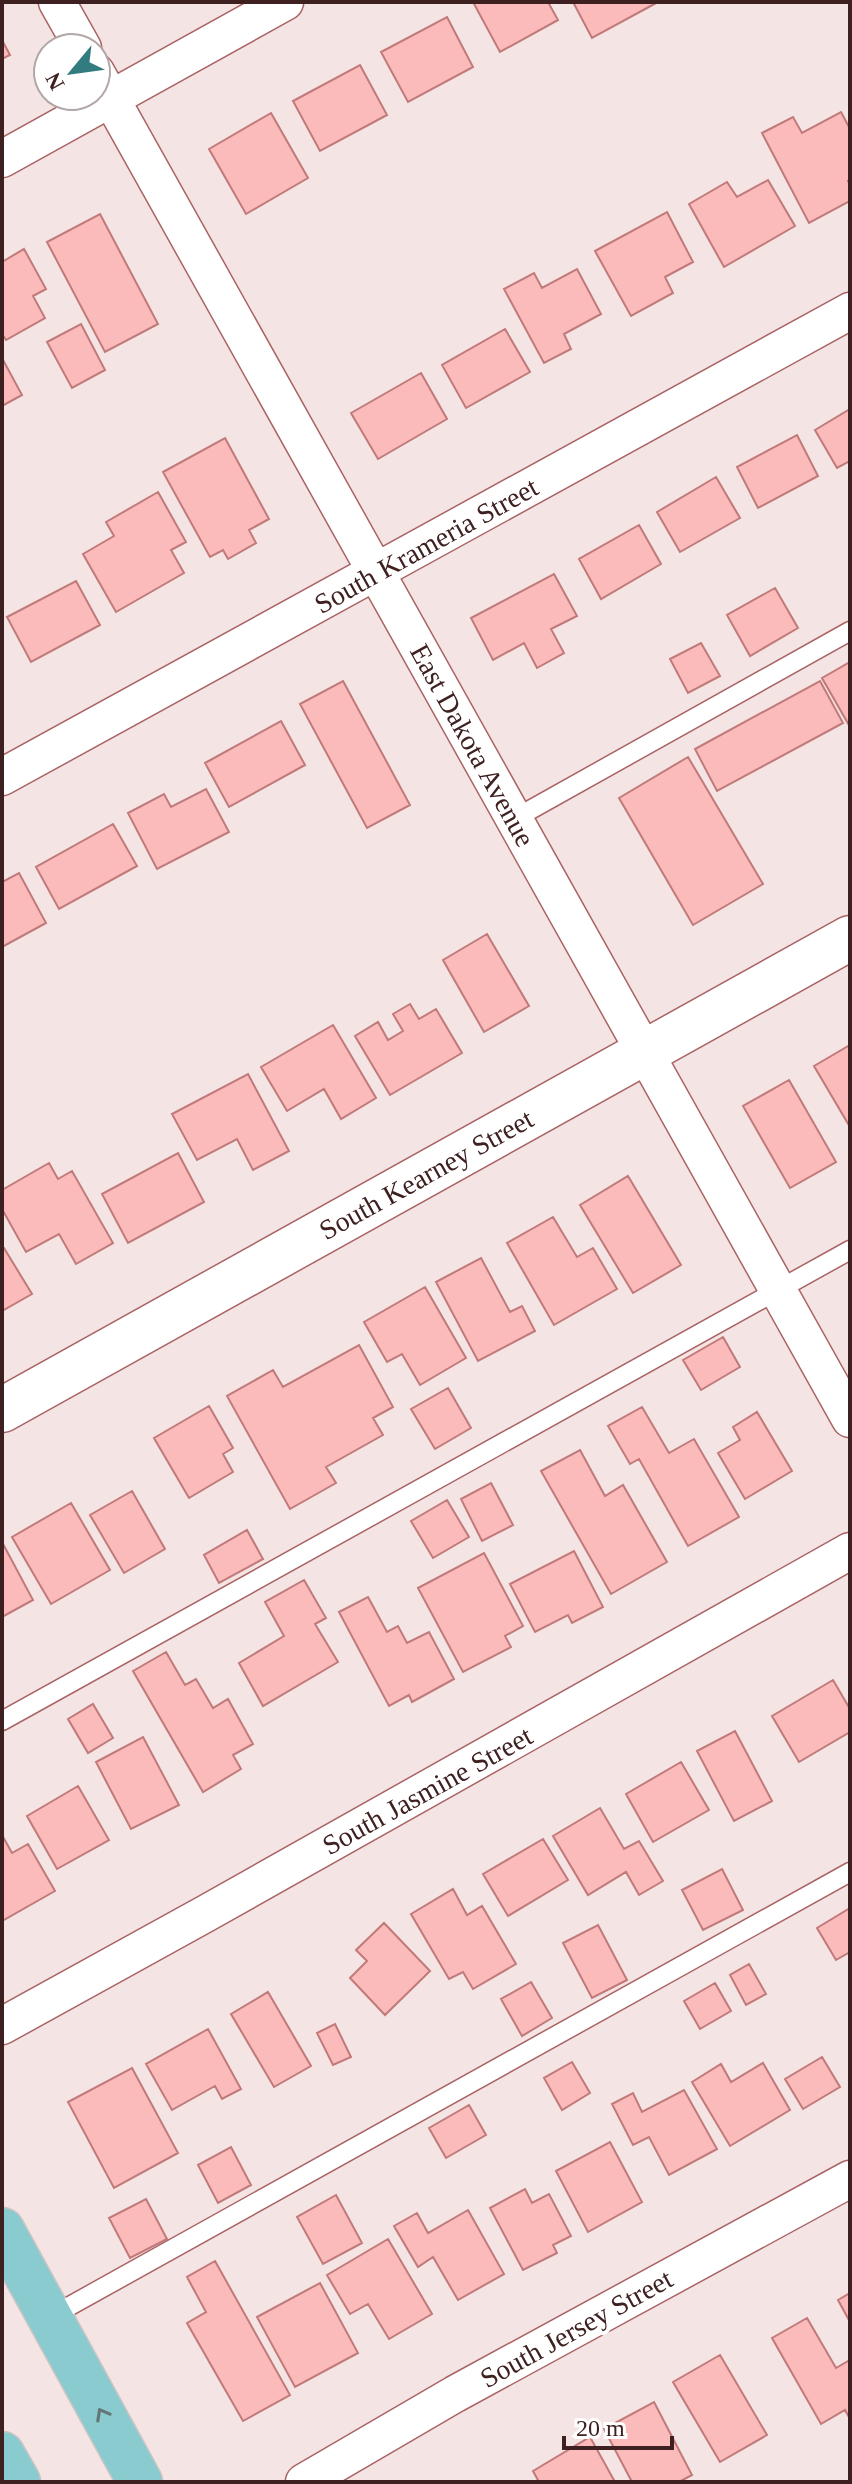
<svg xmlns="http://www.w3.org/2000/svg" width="852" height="2484" viewBox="0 0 852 2484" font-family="Georgia,serif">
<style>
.building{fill:#fabbba;stroke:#c17979;stroke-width:2}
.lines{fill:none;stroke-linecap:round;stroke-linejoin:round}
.service-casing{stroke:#aa6464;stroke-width:21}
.minor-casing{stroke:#aa6464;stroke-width:39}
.tertiary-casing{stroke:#aa6464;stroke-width:47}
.primary-casing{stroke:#cdc5c5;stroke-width:47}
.service{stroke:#fff;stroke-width:18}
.minor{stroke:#fff;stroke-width:36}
.tertiary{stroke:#fff;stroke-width:44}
.primary{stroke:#8acbcf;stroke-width:44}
.oneway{stroke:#647678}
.labels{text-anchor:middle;stroke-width:8;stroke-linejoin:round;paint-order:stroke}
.street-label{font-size:28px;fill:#3e2020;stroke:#fff}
</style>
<rect width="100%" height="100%" fill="#f4e4e3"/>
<path class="building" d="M473,2H548L558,20L500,52Z
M573,2H658L592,38Z
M447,17L473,67L408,102L381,52Z
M2,40L10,55L2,59Z
M360,65L387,115L320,151L293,101Z
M841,112L850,129V180L848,181L850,185V201L809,223L762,133L793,117L802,133Z
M271,113L308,178L246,214L209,149Z
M768,180L795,226L724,267L689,204L727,182L737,197Z
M667,212L693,262L665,277L673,293L631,316L595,251Z
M100,214L158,324L105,352L47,242Z
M24,249L46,289L33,296L45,318L6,340L2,334V262Z
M577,269L601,314L564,334L571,349L544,363L504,289L534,273L542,288Z
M81,324L105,370L72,388L47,342Z
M505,329L530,372L466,408L442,365Z
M2,358L22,395L2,406Z
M421,373L447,419L378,459L351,413Z
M850,409V461L837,468L815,430Z
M797,435L818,476L758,508L737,467Z
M225,438L269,519L249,530L256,543L228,559L223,550L210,557L163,472Z
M716,477L740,518L680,552L657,512Z
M158,492L186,542L171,550L184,573L116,612L83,554L114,536L106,522Z
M639,525L661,564L601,599L579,559Z
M554,574L577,616L551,629L564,653L537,668L524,643L493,660L471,618Z
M76,581L100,625L31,662L7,617Z
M775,588L798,628L750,656L727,615Z
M701,643L720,676L688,693L670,659Z
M850,662V727L822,678Z
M343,681L410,805L367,828L300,704Z
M820,681L843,723L717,791L695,749Z
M281,721L305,765L229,807L205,763Z
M688,757L763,884L693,925L619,798Z
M206,789L229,832L157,869L128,813L164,794L171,807Z
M113,824L137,866L59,909L36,867Z
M19,873L46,923L2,947V882Z
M487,934L529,1006L484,1032L443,960Z
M410,1004L419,1019L436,1009L462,1053L390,1095L355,1036L378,1022L388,1040L403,1031L393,1014Z
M333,1025L376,1098L341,1119L324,1089L287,1111L261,1067Z
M850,1045V1127L814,1066Z
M248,1074L289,1151L253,1170L237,1139L197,1160L172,1114Z
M789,1080L836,1162L790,1188L743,1106Z
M178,1153L204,1202L128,1243L102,1194Z
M49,1163L58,1179L72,1171L113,1243L76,1264L59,1234L26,1252L2,1209V1190Z
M628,1176L681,1265L633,1293L580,1205Z
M553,1217L577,1257L593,1248L617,1289L554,1325L507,1243Z
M4,1248L32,1294L2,1311V1249Z
M481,1258L510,1312L522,1306L535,1331L478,1361L436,1282Z
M425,1287L466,1358L420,1385L402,1354L387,1362L364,1322Z
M723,1337L740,1367L701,1390L683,1360Z
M359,1345L393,1407L373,1418L383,1435L326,1467L336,1483L290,1509L227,1396L273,1370L283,1387Z
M448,1388L471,1428L435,1449L411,1409Z
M209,1406L233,1448L223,1454L233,1472L189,1498L154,1438Z
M642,1407L669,1453L694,1439L739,1517L688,1546L639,1459L630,1464L608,1426Z
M757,1412L792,1471L745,1499L718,1453L740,1440L733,1427Z
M580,1450L605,1496L623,1485L667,1562L611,1594L541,1471Z
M491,1483L513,1525L482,1541L461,1499Z
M132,1491L165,1549L124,1573L90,1515Z
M447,1500L469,1537L433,1558L411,1521Z
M71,1503L110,1570L51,1604L12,1537Z
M247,1530L263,1559L219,1583L204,1555Z
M2,1542L33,1600L2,1617Z
M574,1551L603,1607L572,1623L568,1615L535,1632L510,1584Z
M484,1553L523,1626L505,1636L511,1647L463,1672L418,1588Z
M304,1580L326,1618L315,1624L338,1662L263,1706L239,1663L284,1636L265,1602Z
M368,1597L387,1632L398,1626L407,1643L429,1632L454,1679L412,1702L409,1695L389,1706L339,1612Z
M166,1652L185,1685L196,1679L213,1708L228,1699L253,1744L233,1755L241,1769L203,1792L133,1671Z
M833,1680L850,1709V1732L799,1762L772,1716Z
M93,1704L113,1738L88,1753L68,1719Z
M735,1731L772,1801L734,1821L697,1751Z
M143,1737L179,1805L131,1829L96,1762Z
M681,1762L709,1810L653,1842L626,1794Z
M78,1786L109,1840L57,1869L27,1816Z
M600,1808L624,1849L639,1841L663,1881L639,1895L626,1872L588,1895L553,1836Z
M2,1835L12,1853L28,1844L55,1891L2,1921Z
M543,1839L568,1880L508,1916L483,1874Z
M722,1869L743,1910L703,1930L682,1890Z
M453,1889L467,1915L482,1906L516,1964L473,1989L463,1972L449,1979L411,1914Z
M850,1908V1952L836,1960L817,1928Z
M384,1923L430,1971L385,2015L350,1978L367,1961L356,1950Z
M598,1925L627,1980L592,1998L563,1943Z
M749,1964L766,1994L746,2005L730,1975Z
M531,1982L552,2018L522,2036L501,1999Z
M715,1983L731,2011L700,2029L684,2001Z
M268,1992L311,2066L274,2087L231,2014Z
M335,2024L351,2057L333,2065L317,2033Z
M208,2029L241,2089L222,2099L215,2086L172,2110L146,2064Z
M822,2057L840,2087L803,2109L785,2079Z
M572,2062L590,2093L562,2110L544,2078Z
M763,2063L790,2110L730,2146L692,2082L721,2064L731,2082Z
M132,2068L178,2153L114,2188L68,2102Z
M684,2090L717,2149L669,2175L649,2137L633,2145L612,2104L633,2093L642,2112Z
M469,2105L486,2135L446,2158L429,2128Z
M610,2142L642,2202L588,2232L556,2171Z
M231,2147L251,2185L218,2203L198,2165Z
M525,2189L532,2203L549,2194L571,2236L553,2245L557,2253L523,2270L490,2208Z
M336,2195L362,2243L323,2264L297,2217Z
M146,2199L167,2239L130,2258L109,2218Z
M468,2210L504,2274L458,2300L433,2257L418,2267L394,2226L417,2213L428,2233Z
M388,2239L432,2314L389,2339L368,2304L350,2314L327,2275Z
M215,2261L290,2395L243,2421L187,2323L206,2312L187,2277Z
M320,2283L358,2353L295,2387L257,2317Z
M850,2293V2322L838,2300Z
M807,2318L836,2368L850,2360V2419L845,2410L821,2424L772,2338Z
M720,2355L767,2435L720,2462L673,2382Z
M654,2402L692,2475L679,2482H632L604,2429Z
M590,2437L615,2482H539L533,2471Z"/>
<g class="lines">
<g class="service-casing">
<path id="service" d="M514,819L850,631
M2,1721L850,1250
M50,2317L850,1872"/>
</g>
<g class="minor-casing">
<path id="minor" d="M57,2L83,48
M96,72L850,1419
M2,159L285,2
M2,777L850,311
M2,2026L205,1914L850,1551
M304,2482L455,2394L850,2179"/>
</g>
<g class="tertiary-casing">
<path id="tertiary" d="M2,1410L850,938"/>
</g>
<g class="primary-casing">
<path id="primary" d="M2,2230L140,2482
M2,2454L18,2482"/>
</g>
<use href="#service" class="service"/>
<use href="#minor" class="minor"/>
<use href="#tertiary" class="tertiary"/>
<use href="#primary" class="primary"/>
</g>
<defs><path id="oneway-chevron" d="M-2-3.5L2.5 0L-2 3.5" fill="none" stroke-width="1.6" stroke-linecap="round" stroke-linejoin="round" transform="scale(2)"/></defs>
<use class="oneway" href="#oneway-chevron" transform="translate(102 2414) rotate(-119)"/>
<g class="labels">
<g class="street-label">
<text transform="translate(426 545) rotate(-29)" y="10">South Krameria Street</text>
<text transform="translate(473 745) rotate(61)" y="10">East Dakota Avenue</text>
<text transform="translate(426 1174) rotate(-29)" y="10">South Kearney Street</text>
<text transform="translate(427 1790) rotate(-29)" y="10">South Jasmine Street</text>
<text transform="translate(576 2328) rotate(-29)" y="10">South Jersey Street</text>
</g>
</g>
<rect width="852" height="2484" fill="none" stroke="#3e2020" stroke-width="8"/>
<g transform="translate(72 72) rotate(241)"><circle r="38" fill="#ffffff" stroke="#b2a6a6" stroke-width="2"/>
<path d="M0-6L14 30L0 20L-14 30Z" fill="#327b7f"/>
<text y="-12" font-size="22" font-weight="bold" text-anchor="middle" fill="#3e2020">N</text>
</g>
<path d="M564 2436v12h108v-12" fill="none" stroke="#3e2020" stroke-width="4"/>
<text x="576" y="2436" font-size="24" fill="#3e2020" stroke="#ffffff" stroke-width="6" paint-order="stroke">20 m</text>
</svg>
